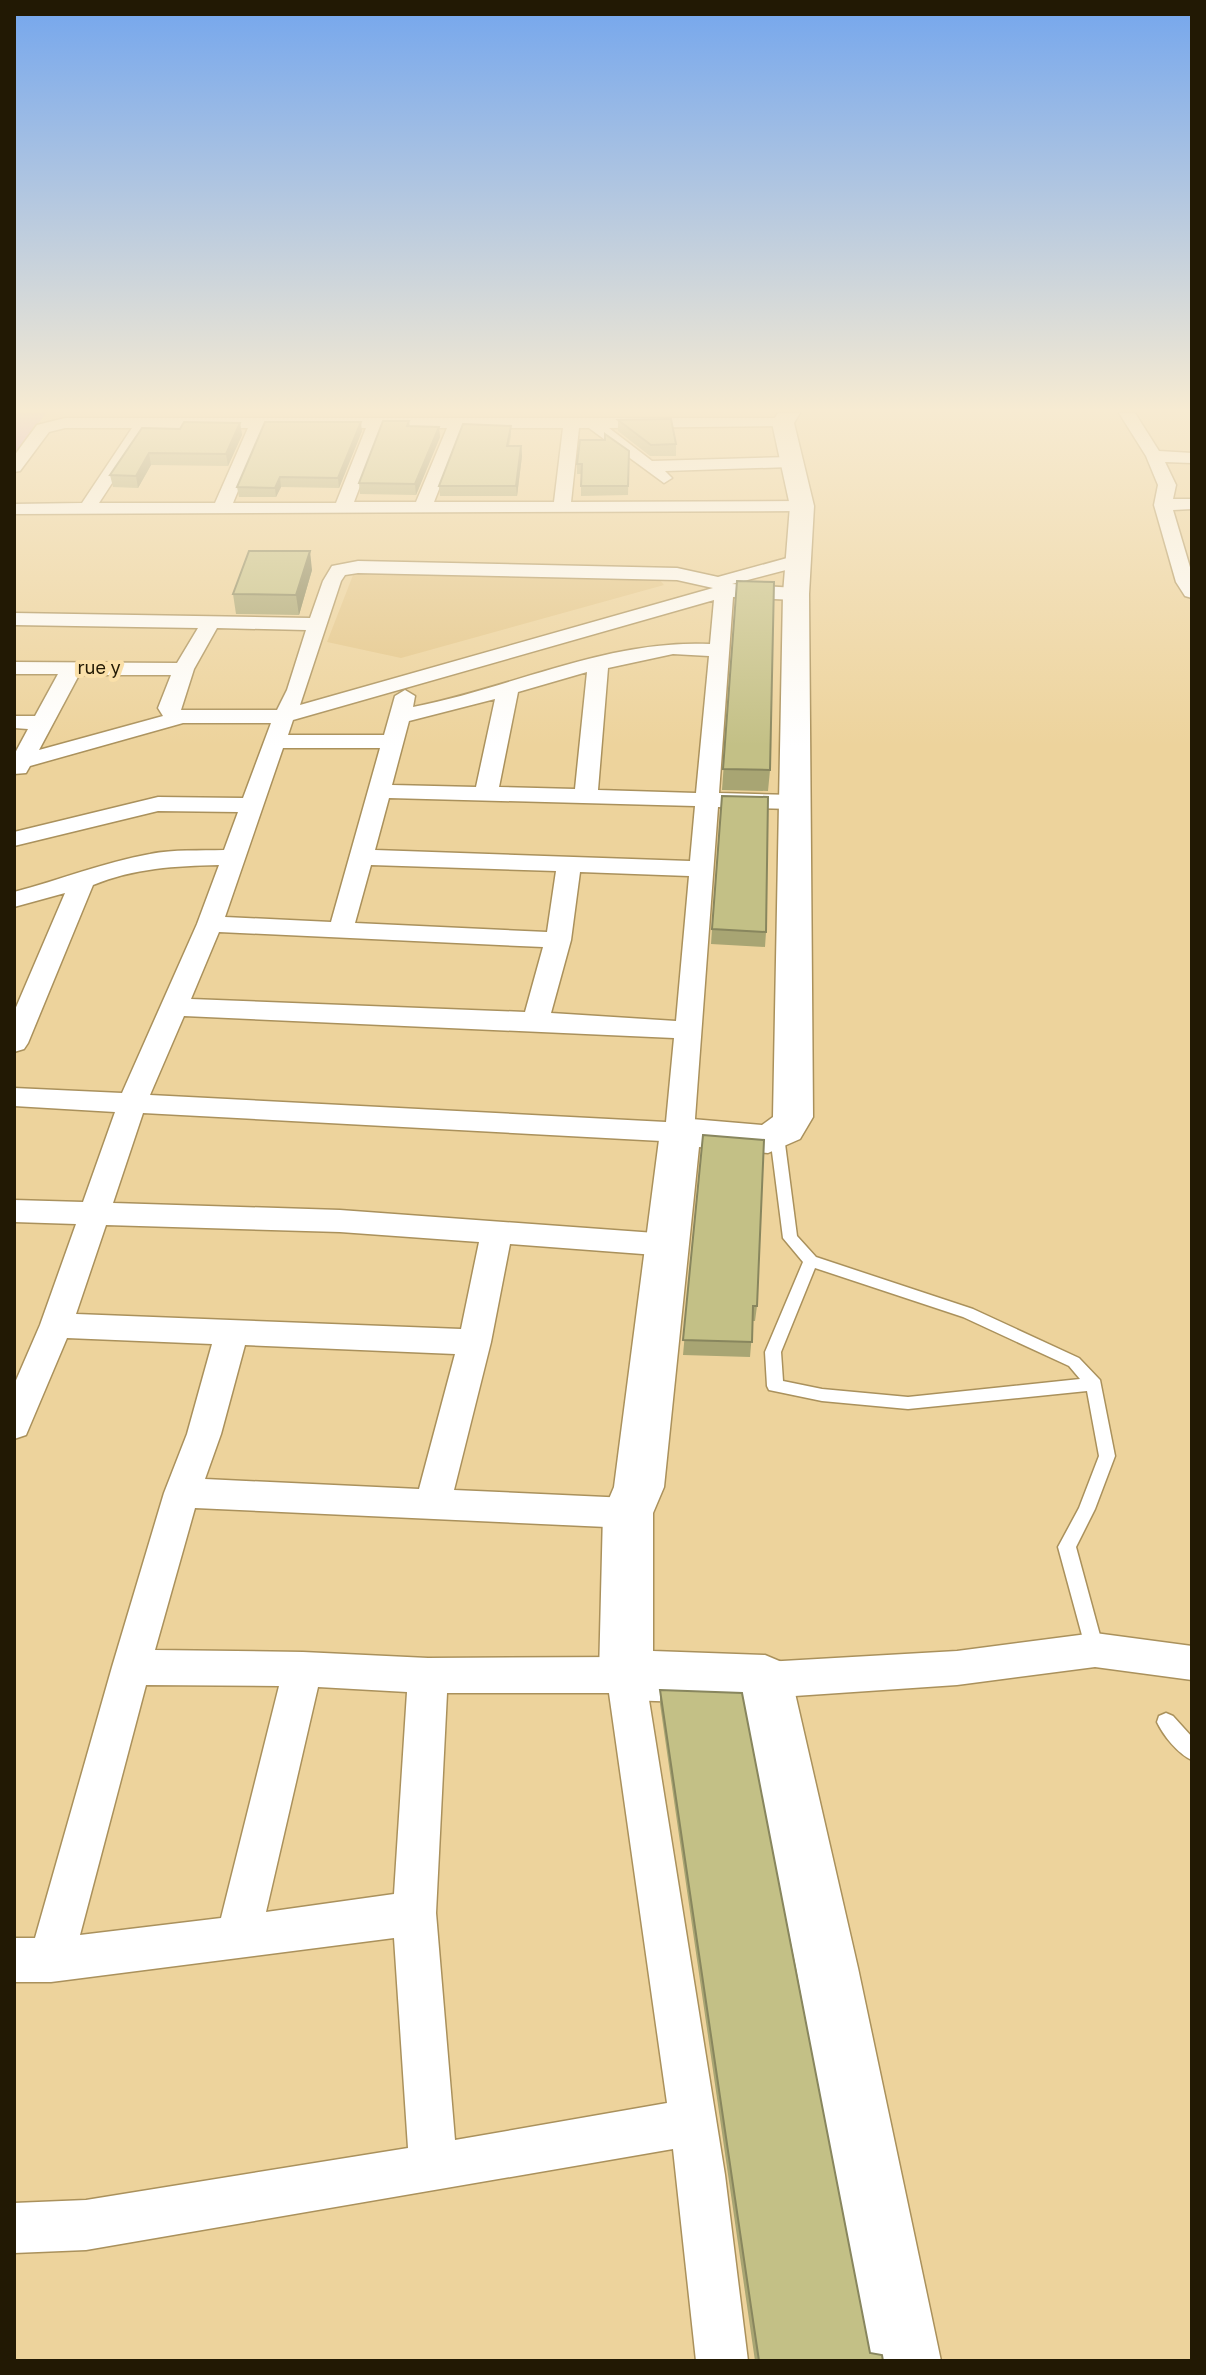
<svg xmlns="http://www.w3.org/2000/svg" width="1206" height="2375" viewBox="0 0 1206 2375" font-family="'Golos Text',sans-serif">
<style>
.built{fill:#e4c688}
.green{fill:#cd8cd0}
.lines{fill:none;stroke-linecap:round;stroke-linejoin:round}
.lane-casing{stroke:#aa915c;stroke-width:3}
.street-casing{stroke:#aa915c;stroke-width:3}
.secondary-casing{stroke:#aa915c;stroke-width:3}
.lane{fill:#fff;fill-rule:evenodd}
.street{fill:#fff;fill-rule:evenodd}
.secondary{fill:#fff;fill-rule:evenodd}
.wall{fill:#a8a573}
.shaded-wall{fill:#88865e}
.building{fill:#c3c086;stroke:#88865e;stroke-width:2}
.labels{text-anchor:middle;stroke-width:8;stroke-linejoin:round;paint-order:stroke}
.far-street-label{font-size:18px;fill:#221904;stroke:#fae0a9}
</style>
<rect width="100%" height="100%" fill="#edd39c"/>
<path class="built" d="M355,570L658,578L664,585L401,658L327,642Z"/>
<path class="green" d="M14,413H46L14,455Z"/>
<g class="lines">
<g class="lane-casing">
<path id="lane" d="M777,1131L784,1136L797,1236L816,1257L973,1309L1079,1358L1100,1380L1115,1456L1095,1509L1076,1547L1104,1650L1101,1656L1095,1658L1089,1656L1086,1650L1058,1547L1079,1508L1099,1456L1087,1391L908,1409L822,1401L769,1390L767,1386L765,1352L803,1262L783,1238L770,1136ZM815,1268L963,1317L1069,1366L1080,1379L908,1397L822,1389L783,1381L781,1352Z
M1166,1713L1173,1716L1192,1737V1760C1178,1754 1163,1735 1157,1722L1159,1716Z"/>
</g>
<g class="street-casing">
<path id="street" d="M1119,413H1135L1159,451L1192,453V463L1165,462L1176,485L1173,499H1192V509L1173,510L1192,574V598L1185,596L1176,582L1154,505L1158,485L1146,456Z
M65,418H783L789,420V426L609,428L652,461L790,457L798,462L790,467L665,471L672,478L664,483L589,428H579L571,502L802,501L811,506L802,511L14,514V504L82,503L132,428H65L49,432L20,471L14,472V456L37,425ZM148,428H248L215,503H99ZM264,428H366L336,503H233ZM382,428H447L416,502H354ZM463,428H563L554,502H434Z
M798,555L805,557L807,561L805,565L732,584L796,588L806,594L796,600L733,597L719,793L794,795L802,797L805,802L802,807L794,809L718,807L694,1132L690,1139L680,1142L143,1113L113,1203L340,1210L669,1234L680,1237L685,1245L680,1253L669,1256L510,1244L491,1342L454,1490L628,1498L641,1502L646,1513L641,1524L628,1528L195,1508L155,1650L303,1652L428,1658L626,1657L640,1663L645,1675L725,2175L748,2361H696L673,2149L86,2250L14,2253V2203L86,2200L408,2148L394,1938L51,1982H14V1938H35L112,1667L164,1493L187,1434L212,1344L67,1338L26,1435L14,1439V1385L40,1325L76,1224L14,1222V1200L83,1202L115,1112L14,1106V1088L122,1093L197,924L219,865C175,866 135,868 93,885L28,1043L24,1049L14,1052V1012L65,893L14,907V892C60,880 104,862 150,854C174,849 200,851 224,850L238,812L158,811L14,846V832L158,797L243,798L271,723H183L30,766L26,773L14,774V755L28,729L14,728V716H35L58,674H14V662L177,663L198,628L14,625V613L310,618L323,581L332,566L358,561L677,568L718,577ZM358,573L677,580L713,588L300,705L341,581L345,575ZM714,600L710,644C608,639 511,688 413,707L415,696L405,690L395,696L384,735H288L293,720ZM217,628L306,630L287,690L277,710H181L194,669ZM673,654L709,656L696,793L598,790L608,668ZM587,672L575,789L499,787L518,692ZM79,675H171L158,708L163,716L39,750ZM495,699L476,787L392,785L409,721ZM283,748H380L331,922L225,917ZM389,798L695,806L690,861L375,850ZM371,865L556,871L547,932L355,923ZM580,872L689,876L676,1021L551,1013L571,940ZM219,932L543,947L525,1012L191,999ZM184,1016L674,1038L666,1122L150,1095ZM106,1225L340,1232L479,1242L461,1329L76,1314ZM245,1345L455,1354L419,1489L205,1479L221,1434ZM146,1685L279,1686L221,1918L80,1935ZM318,1687L407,1692L394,1894L266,1912ZM447,1693H609L667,2103L455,2140L436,1913Z
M1095,1633L1192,1646V1680L1095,1667L957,1685L765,1698L751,1692L745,1680L751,1668L765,1662L957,1651Z"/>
</g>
<g class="secondary-casing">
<path id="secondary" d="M778,413H800L794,423L814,506L809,594L813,1117L800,1139L768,1153L699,1147L664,1487L653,1513V1651L765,1655L784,1663L792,1680L858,1968L941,2361H869L796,1968L743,1704L626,1700L607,1692L599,1675L603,1513L614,1487L660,1132L666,1122L680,1118L762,1125L773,1117L783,594L790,506L772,423Z"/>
</g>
<use href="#lane" class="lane"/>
<use href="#street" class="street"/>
<use href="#secondary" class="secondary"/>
</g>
<path class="wall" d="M618,420L676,444V456H650L618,431Z
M409,421L410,426L439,427L440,437L416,495L360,494L359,483Z
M240,423L242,435L228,466L151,465L138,488L113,487L110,475L180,429Z
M511,426V436L509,446H521L522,456L517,496H440L439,486Z
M362,431L339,488L281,487L276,497H239L237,487Z
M629,451L628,495L581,496V474H577V464Z
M312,570L299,615L236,614L233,594Z
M737,581L770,770L768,791L722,790Z
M712,929L766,932L765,947L711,944Z
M703,1135L757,1306L755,1321H753L750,1357L683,1355Z
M660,1690L870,2353L883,2361H755L660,1704Z"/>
<path class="shaded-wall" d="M361,422L362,431L339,488L338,478Z
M240,423L242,435L228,466L226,454Z
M439,427L440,437L416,495L415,484Z
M521,446L522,456L517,496L516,486Z
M149,453L151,465L138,488L136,476Z
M280,477L281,487L276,497L275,488Z
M310,551L312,570L299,615L296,595Z"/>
<path class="building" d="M671,419L676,444L651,445L618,420Z
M383,421H409L407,426L439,427L415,484L359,483Z
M184,422L240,423L226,454L149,453L136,476L110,475L142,428L180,429Z
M265,422H361L338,478L280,477L275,488L237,487Z
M463,424L511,426L507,446H521L516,486H439Z
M605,434L629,451L628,486H581L582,464H577L580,440H605Z
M249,551H310L296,595L233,594Z
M737,581L774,582L770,770L723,769Z
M722,796L768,797L766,932L712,929Z
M703,1135L764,1140L757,1306H753L752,1342L683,1340Z
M660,1690L742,1693L870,2353L882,2355L883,2361H759Z"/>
<linearGradient id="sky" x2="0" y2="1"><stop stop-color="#74a6ed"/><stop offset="0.55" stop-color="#f7ebd2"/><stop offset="1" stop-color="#f7ebd2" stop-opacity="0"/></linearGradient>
<rect width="1206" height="746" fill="url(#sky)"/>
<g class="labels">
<g class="far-street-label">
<text x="99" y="674">rue y</text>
</g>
</g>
<rect width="1206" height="2375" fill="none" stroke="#221904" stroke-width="32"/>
</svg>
